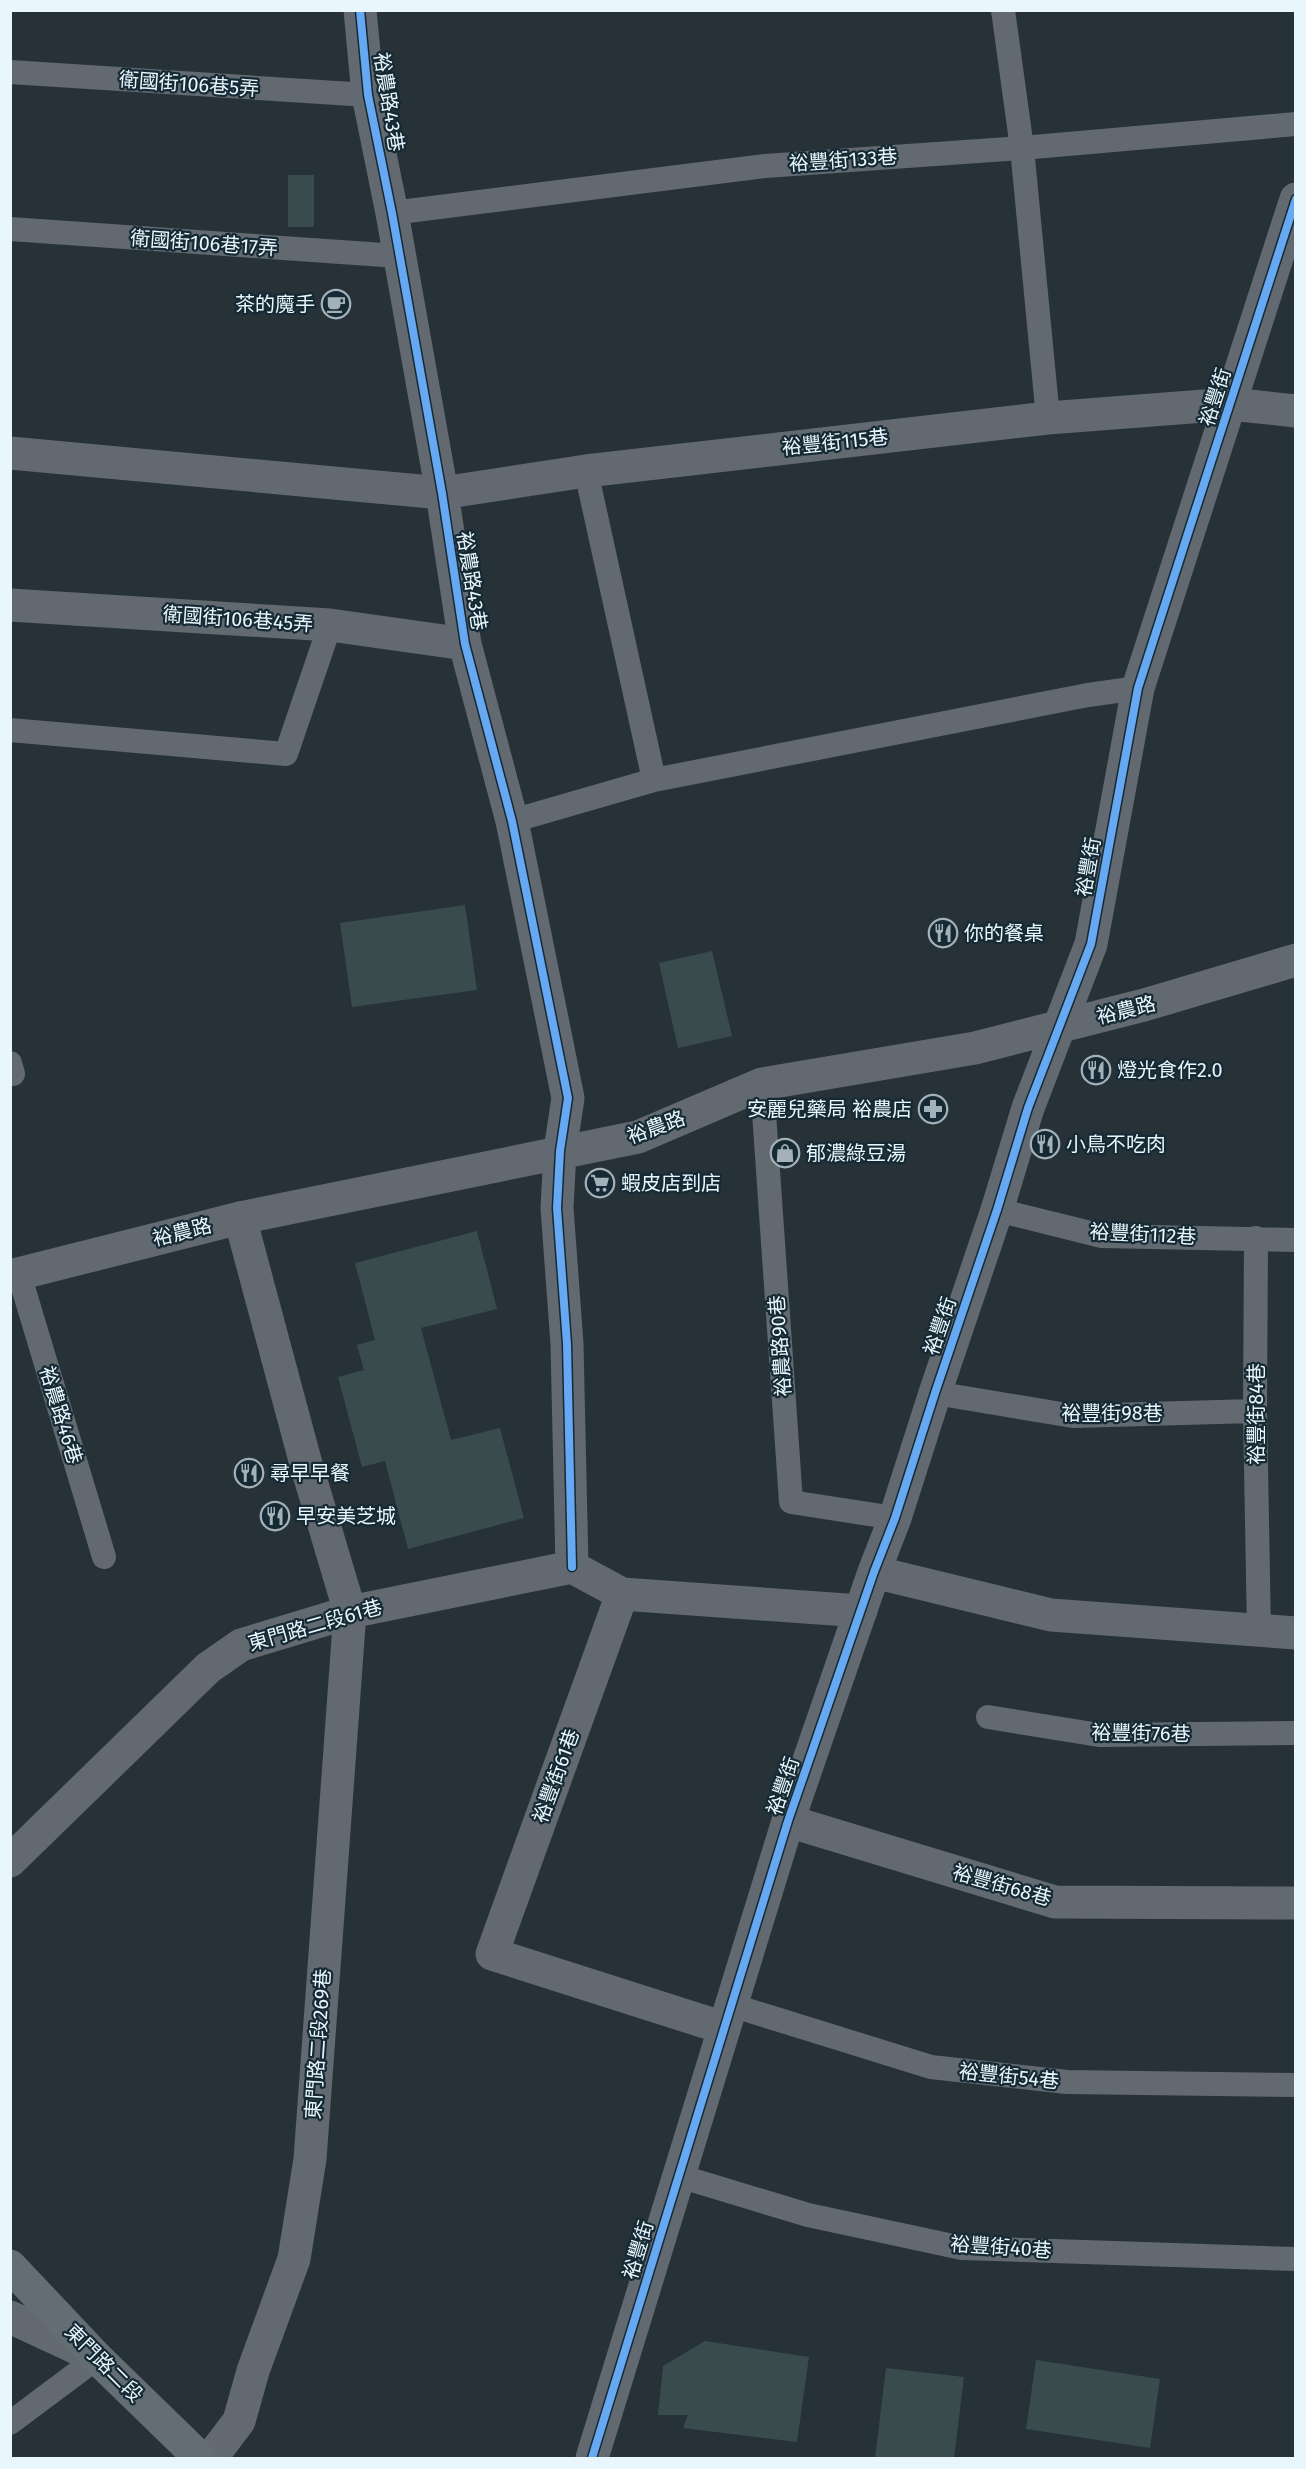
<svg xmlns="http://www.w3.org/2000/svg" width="1306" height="2469" viewBox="0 0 1306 2469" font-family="'Fira Sans','Noto Sans TC',sans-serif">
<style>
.building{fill:#3a4b4e}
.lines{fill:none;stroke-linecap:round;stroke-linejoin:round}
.service{stroke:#626970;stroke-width:24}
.minor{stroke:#626970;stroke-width:33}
.tertiary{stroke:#626970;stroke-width:33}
.secondary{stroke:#646d74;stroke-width:33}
.cycleway-casing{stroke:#152a34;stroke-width:11}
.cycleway{stroke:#66a8f1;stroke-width:8}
.labels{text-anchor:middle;stroke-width:4.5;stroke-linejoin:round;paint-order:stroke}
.street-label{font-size:20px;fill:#e9f6fd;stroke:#152a34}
.poi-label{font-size:20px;fill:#e9f6fd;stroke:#152a34;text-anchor:start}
</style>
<rect width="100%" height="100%" fill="#263238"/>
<path class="building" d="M288,175H314V227H288Z
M465,905L477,990L352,1007L340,923Z
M712,951L732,1036L678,1048L659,963Z
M477,1231L497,1309L421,1328L451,1440L500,1428L524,1518L408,1549L385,1461L362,1467L338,1377L364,1370L357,1345L375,1340L355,1263Z
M705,2341L809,2357L797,2442L683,2428L688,2415H658L663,2366Z
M1036,2360L1160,2379L1150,2448L1026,2429Z
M886,2368L964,2377L954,2458H875Z"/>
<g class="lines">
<path class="service" d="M1003,10L1022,148L1048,418
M10,72L368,95
M392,213L765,166L1022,148L1296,124
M10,229L398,256
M586,471L654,780L1088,695L1138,688
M10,730L286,754L330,625
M512,821L654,780
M10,1063L13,1074
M762,1084L791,1502L895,1518
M997,1210L1102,1236L1296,1240
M1256,1238L1255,1411L1259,1631
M19,1274L104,1557
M935,1393L1073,1416L1255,1411
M988,1717L1099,1735L1296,1733
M731,2005L931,2067L1067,2082L1296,2085
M679,2176L808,2215L962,2248L1296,2259
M10,2423L97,2358"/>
<path class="minor" d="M360,10L368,95L392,213L442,493L465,644L512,821L568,1098L560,1151L557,1208L567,1344L572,1567
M10,453L442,493L586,471L1048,418L1230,404L1296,411
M10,605L330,625L465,644
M874,1572L1051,1615L1296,1633
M622,1594L492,1954L724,2028
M788,1821L1055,1902L1296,1903
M10,1861L208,1668L241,1645L350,1612L572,1567L622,1594L861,1611
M10,2317L96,2357
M211,2458L239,2421L253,2371L294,2259L310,2159L350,1612L306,1464L240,1218
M592,2458L788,1821L874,1572L895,1518L935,1393L997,1210L1028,1108L1091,944L1138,688L1296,199"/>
<path class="tertiary" d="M10,1276L240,1218L638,1137L762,1084L975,1048L1144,1005L1296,960"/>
<path class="secondary" d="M10,2266L97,2358L200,2458"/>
<g class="cycleway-casing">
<path id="cycleway" d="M360,10L368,95L392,213L442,493L465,644L512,821L568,1098L560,1151L557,1208L567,1344L572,1567
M592,2458L788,1821L874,1572L895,1518L935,1393L997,1210L1028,1108L1091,944L1138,688L1296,199"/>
</g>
<use href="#cycleway" class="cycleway"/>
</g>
<defs>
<g id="cafe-ring" transform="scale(1.5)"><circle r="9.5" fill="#152a34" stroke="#a5b1b8" stroke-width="1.5"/><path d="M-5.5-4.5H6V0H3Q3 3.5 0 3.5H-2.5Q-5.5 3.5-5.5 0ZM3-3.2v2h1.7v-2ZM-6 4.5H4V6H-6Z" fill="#a5b1b8"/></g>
<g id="restaurant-ring" transform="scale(1.5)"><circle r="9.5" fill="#152a34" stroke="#a5b1b8" stroke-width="1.5"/><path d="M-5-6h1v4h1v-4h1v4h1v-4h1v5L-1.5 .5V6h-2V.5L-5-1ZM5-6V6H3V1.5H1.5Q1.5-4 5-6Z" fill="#a5b1b8"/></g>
<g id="pharmacy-ring" transform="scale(1.5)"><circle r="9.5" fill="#152a34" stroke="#a5b1b8" stroke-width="1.5"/><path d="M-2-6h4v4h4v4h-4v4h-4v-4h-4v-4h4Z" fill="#a5b1b8"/></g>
<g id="shop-ring" transform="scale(1.5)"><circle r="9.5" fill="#152a34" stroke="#a5b1b8" stroke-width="1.5"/><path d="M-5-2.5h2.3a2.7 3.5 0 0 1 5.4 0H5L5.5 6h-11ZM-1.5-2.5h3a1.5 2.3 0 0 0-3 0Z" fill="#a5b1b8"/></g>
<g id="supermarket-ring" transform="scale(1.5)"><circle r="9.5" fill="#152a34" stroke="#a5b1b8" stroke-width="1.5"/><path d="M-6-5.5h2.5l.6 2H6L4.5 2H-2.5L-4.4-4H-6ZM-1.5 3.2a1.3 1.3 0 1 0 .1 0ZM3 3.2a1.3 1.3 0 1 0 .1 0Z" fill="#a5b1b8"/></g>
</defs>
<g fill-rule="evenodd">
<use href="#cafe-ring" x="336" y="304"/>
<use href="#restaurant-ring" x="943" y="933"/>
<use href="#restaurant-ring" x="1096" y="1070"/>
<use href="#pharmacy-ring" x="933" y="1109"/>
<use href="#restaurant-ring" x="1045" y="1144"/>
<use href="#shop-ring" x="785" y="1153"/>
<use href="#supermarket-ring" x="600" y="1183"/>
<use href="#restaurant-ring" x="249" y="1473"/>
<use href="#restaurant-ring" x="275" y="1516"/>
</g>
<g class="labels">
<g class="street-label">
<text transform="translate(189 84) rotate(4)" y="7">衛國街106巷5弄</text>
<text transform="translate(389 102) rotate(81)" y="7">裕農路43巷</text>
<text transform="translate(843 160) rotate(-4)" y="7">裕豐街133巷</text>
<text transform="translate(204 243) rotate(4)" y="7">衛國街106巷17弄</text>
<text transform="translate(1215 397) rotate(-72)" y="7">裕豐街</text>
<text transform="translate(835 442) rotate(-6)" y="7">裕豐街115巷</text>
<text transform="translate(472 581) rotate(81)" y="7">裕農路43巷</text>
<text transform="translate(238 619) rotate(4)" y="7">衛國街106巷45弄</text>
<text transform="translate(1088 867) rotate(-80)" y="7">裕豐街</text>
<text transform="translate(1126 1010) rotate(-14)" y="7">裕農路</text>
<text transform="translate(656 1127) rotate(-20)" y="7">裕農路</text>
<text transform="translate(182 1232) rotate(-14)" y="7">裕農路</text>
<text transform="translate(1143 1234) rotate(3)" y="7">裕豐街112巷</text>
<text transform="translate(940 1326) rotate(-71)" y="7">裕豐街</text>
<text transform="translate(780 1346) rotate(-94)" y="7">裕農路90巷</text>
<text x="1112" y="1420">裕豐街98巷</text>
<text transform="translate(1256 1414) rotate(-90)" y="7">裕豐街84巷</text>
<text transform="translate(61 1415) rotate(73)" y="7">裕農路46巷</text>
<text transform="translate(315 1625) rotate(-16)" y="7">東門路二段61巷</text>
<text transform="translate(1141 1733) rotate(1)" y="7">裕豐街76巷</text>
<text transform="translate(556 1776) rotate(-70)" y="7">裕豐街61巷</text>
<text transform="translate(783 1786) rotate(-71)" y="7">裕豐街</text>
<text transform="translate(1002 1885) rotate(16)" y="7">裕豐街68巷</text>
<text transform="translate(318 2044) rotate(-86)" y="7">東門路二段269巷</text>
<text transform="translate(1009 2076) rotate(6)" y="7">裕豐街54巷</text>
<text transform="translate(1001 2247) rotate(4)" y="7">裕豐街40巷</text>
<text transform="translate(638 2250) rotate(-73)" y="7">裕豐街</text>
<text transform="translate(104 2363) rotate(45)" y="7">東門路二段</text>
</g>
<g class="poi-label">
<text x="315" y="311" text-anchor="end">茶的魔手</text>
<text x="964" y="940">你的餐桌</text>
<text x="1117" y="1077">燈光食作2.0</text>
<text x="912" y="1116" text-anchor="end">安麗兒藥局 裕農店</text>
<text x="1066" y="1151">小鳥不吃肉</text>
<text x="806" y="1160">郁濃綠豆湯</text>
<text x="621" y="1190">蝦皮店到店</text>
<text x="270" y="1480">尋早早餐</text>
<text x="296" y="1523">早安美芝城</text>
</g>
</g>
<rect width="1306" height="2469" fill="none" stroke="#e9f6fd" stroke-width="24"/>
</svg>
